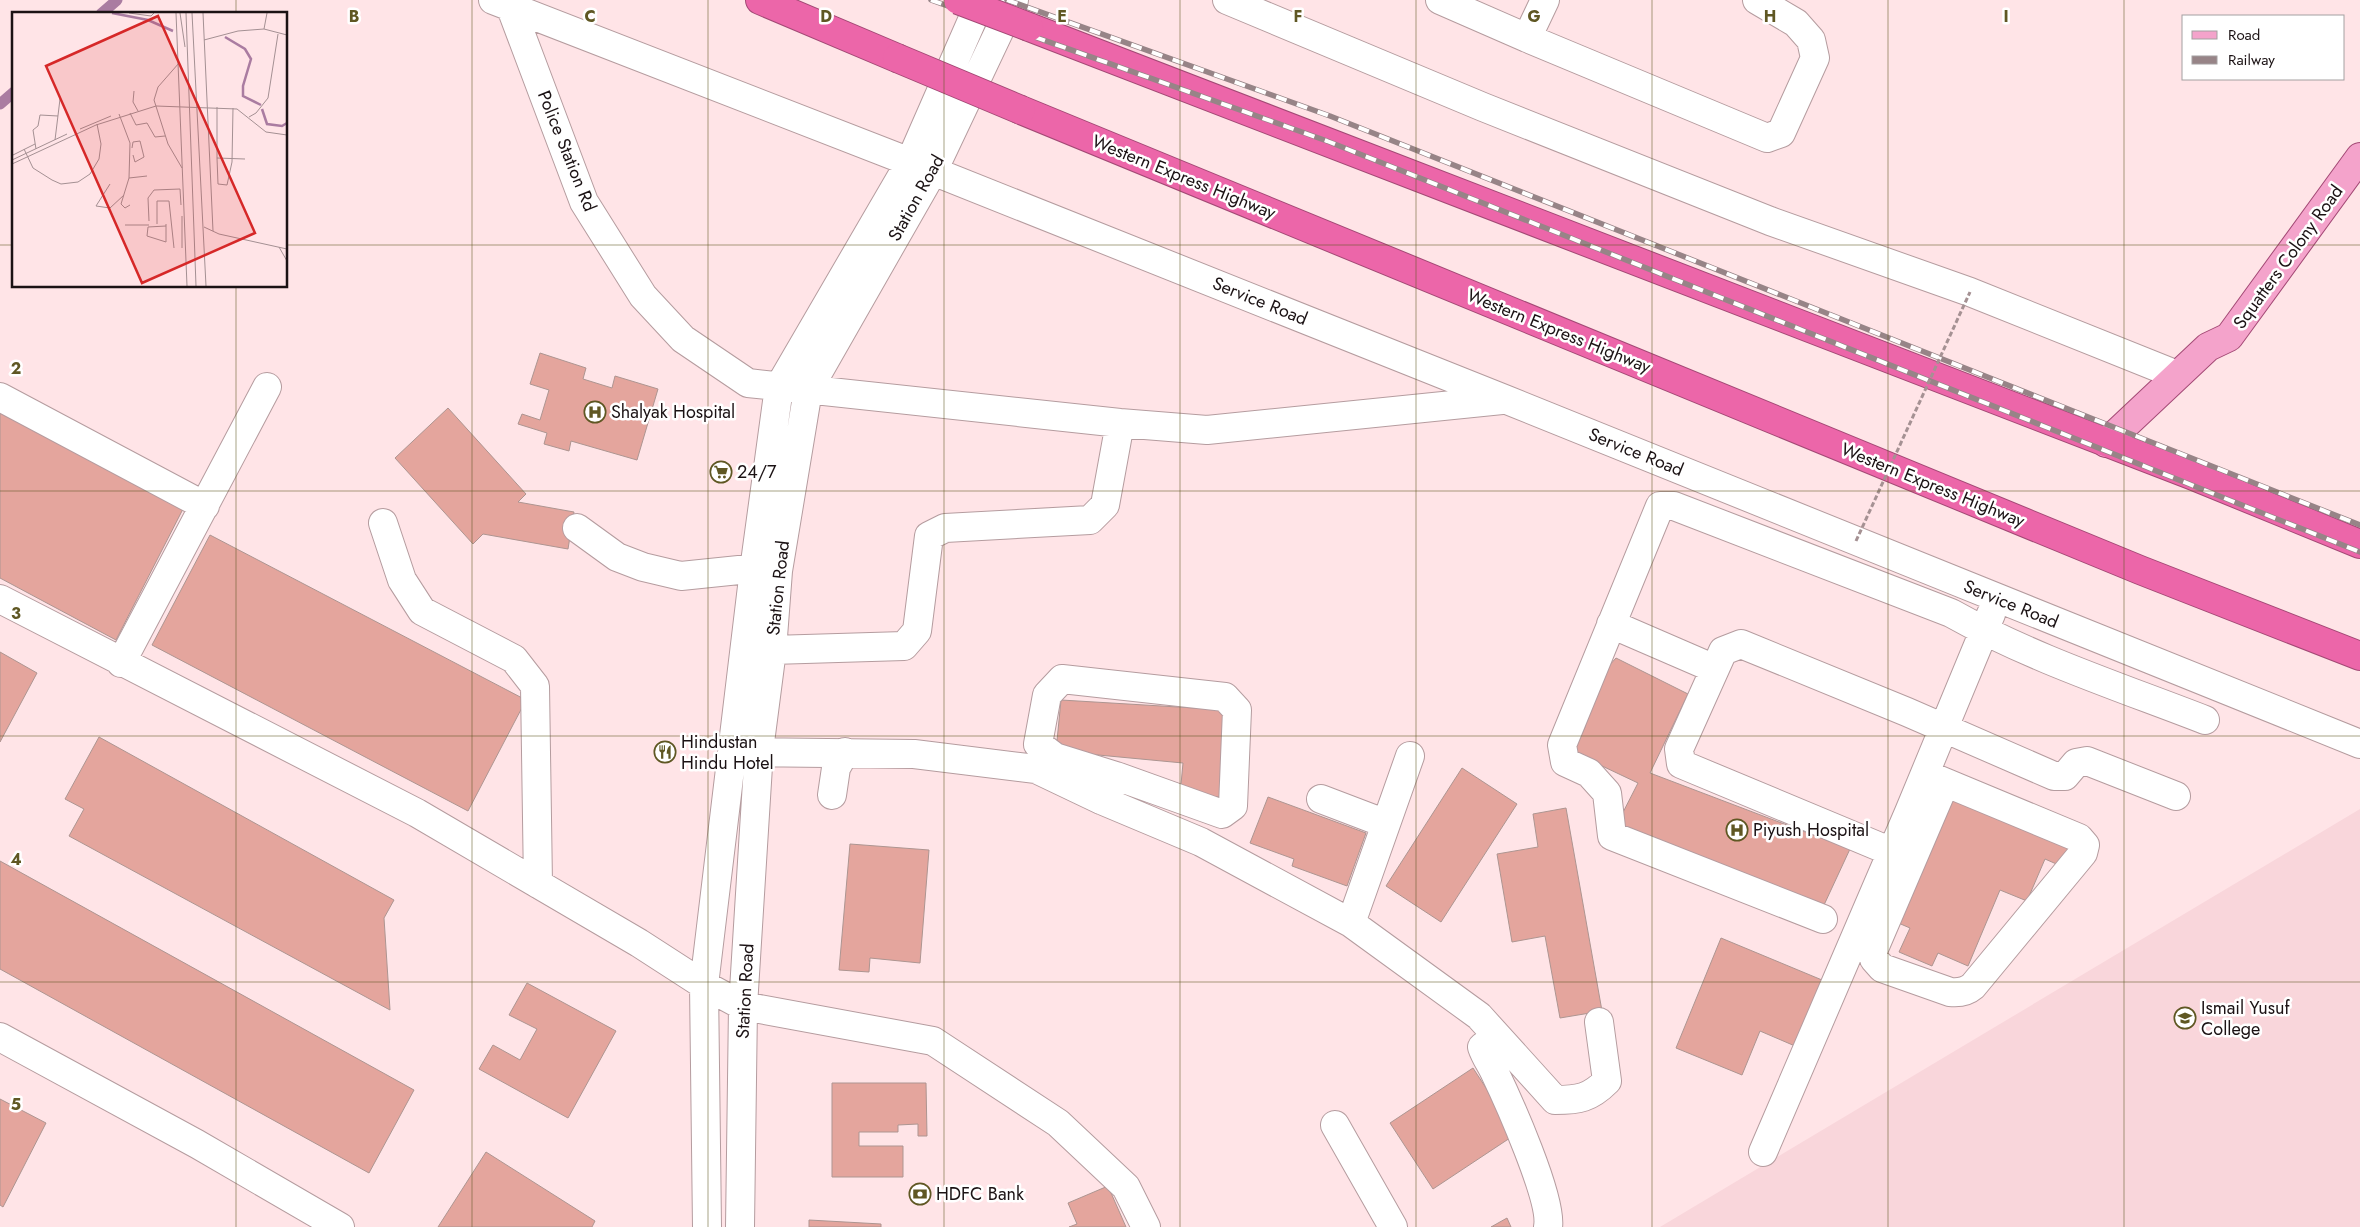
<svg xmlns="http://www.w3.org/2000/svg" width="2360" height="1227" viewBox="0 0 2360 1227" font-family="Jost,sans-serif">
<style>
.built{fill:#f9d6db}
.lines{fill:none;stroke-linecap:round;stroke-linejoin:round}
.stream{stroke:#aa7ca1;stroke-width:11}
.building{fill:#e4a59d;stroke:#ad9591}
.minor-casing{stroke:#b59c9f;stroke-width:30}
.major-casing{stroke:#a34975;stroke-width:30}
.highway-casing{stroke:#a34975;stroke-width:30}
.minor{stroke:#fff;stroke-width:28}
.major{stroke:#f4a3cb;stroke-width:28}
.highway{stroke:#ec66a9;stroke-width:28}
.rail-casing{stroke:#978487;stroke-width:5.5}
.rail{stroke:#fff;stroke-width:4;stroke-dasharray:11;stroke-linecap:butt}
.highway-bridge-casing{stroke:#a34975;stroke-width:30;stroke-linecap:butt}
.path-bridge{stroke:#a59193;stroke-width:3;stroke-dasharray:5 2.5;stroke-linecap:butt}
.highway-bridge{stroke:#ec66a9;stroke-width:28}
.grid{fill:none;stroke:#5f5723;stroke-width:1;stroke-opacity:0.55}
.labels{text-anchor:middle;stroke-width:5;stroke-linejoin:round;paint-order:stroke}
.street-label{font-size:18px;fill:#1b1214;stroke:#fff}
.poi-label{font-size:18px;fill:#1b1214;stroke:#fff;text-anchor:start}
.inset-river{fill:none;stroke:#aa7ca1;stroke-width:2.5}
.inset-road{fill:none;stroke:#a49093;stroke-width:1}
.view{fill:#d62828;fill-opacity:0.15;stroke:#d62828;stroke-width:2.5}
.inset-edge{fill:none;stroke:#1b1214;stroke-width:2.5}
.grid-label{font-size:16px;text-anchor:middle;font-weight:bold;fill:#5f5723;stroke:#fff;stroke-width:5;stroke-linejoin:round;paint-order:stroke}
</style>
<rect width="100%" height="100%" fill="#ffe4e7"/>
<path class="built" d="M2360,809V1227H1660Z"/>
<g class="lines">
<path class="stream" d="M101,14L117,0
M0,104L14,92"/>
</g>
<path class="building" d="M540,353L586,368L583,379L612,388L615,376L658,389L637,460L571,441L569,451L544,444L547,433L518,424L522,414L540,420L549,390L530,384Z
M448,408L526,494L518,502L574,512L568,549L483,534L473,544L395,458Z
M0,411L184,507L116,640L0,578Z
M210,535L526,700L468,811L152,645Z
M0,652L37,673L0,742Z
M1616,658L1688,694L1650,773L1850,849L1824,905L1615,828L1638,783L1600,765L1572,756L1585,727L1597,679Z
M1061,700L1228,710L1222,797L1180,795L1183,763L1056,751Z
M99,737L394,900L384,918L390,1010L69,836L84,809L65,799Z
M1462,768L1517,804L1441,922L1386,886Z
M1953,790L2071,842L2061,866L2045,859L2027,901L2000,890L1968,966L1938,953L1932,966L1899,952L1910,928L1896,922Z
M1268,797L1366,833L1347,886L1292,866L1294,859L1250,843Z
M1566,808L1602,1011L1560,1018L1545,936L1512,942L1497,854L1538,847L1533,814Z
M850,844L929,850L920,963L870,958L869,972L839,970Z
M0,861L414,1090L369,1173L0,969Z
M1721,938L1822,980L1795,1046L1760,1031L1742,1075L1676,1048Z
M527,983L616,1031L568,1118L479,1069L493,1045L520,1060L537,1029L509,1015Z
M1473,1068L1516,1134L1433,1189L1390,1123Z
M832,1083H926L927,1136H918V1124L898,1125V1132H859V1146H903V1177H832Z
M0,1099L46,1123L3,1207L0,1205Z
M486,1152L595,1221L592,1227H438Z
M1108,1186L1126,1227H1069L1077,1224L1068,1203Z
M1507,1218L1511,1227H1491Z
M809,1220L881,1224V1227H809Z"/>
<g class="lines">
<g class="minor-casing">
<path id="minor" d="M493,0L910,162L1507,400L2360,744
M1227,0L1483,107L1770,221L1970,292L2177,375
M1440,0L1527,38L1545,0
M511,8L584,202L643,296L683,339L748,383L1120,423L1207,430L1502,400
M1527,38L1767,138L1781,133L1815,58L1811,40L1796,23L1757,0
M0,397L205,506
M383,523L402,580L422,611L514,659L535,686L538,884
M577,528L617,557L643,567L681,576L739,570L771,571
M0,599L417,813L639,943L704,985L743,1006L933,1041L1058,1123L1126,1187L1146,1227
M1611,624L1715,669
M772,650L904,646L917,631L929,536L945,528L1090,520L1105,505L1120,423
M121,663L267,387
M741,752L914,754L1036,769L1101,800L1201,842L1351,923L1479,1016L1555,1100C1579,1100 1590,1098 1607,1081L1599,1022
M1925,774L2079,838L2085,845L2083,853L1973,986C1966,992 1959,993 1950,992L1882,968L1874,959L1873,951L1945,783
M832,795L836,768L845,752
M1321,799L1384,823
M1101,800L1116,776L1055,757L1038,744L1047,695L1062,679L1225,697L1237,710L1233,806L1222,814L1116,776
M1892,852L1681,764L1679,749L1723,651L1741,644L1907,712L2054,776H2065L2076,763L2087,761L2176,796
M1823,919L1612,836L1607,793L1589,773L1565,762L1562,745L1660,506H1674L1951,613C2031,658 2120,687 2205,720
M1351,923L1410,756
M1497,1036L1482,1047C1485,1056 1490,1063 1494,1071C1508,1100 1553,1200 1548,1227
M0,1037L197,1144L340,1227
M1335,1125L1393,1227
M1763,1152L1909,812L1991,614
M707,1227L704,985L754,570L779,387L910,162L981,0
M740,1227L743,1006L759,750L772,650L778,571L808,390L933,171L1014,0"/>
</g>
<g class="major-casing">
<path id="major" d="M2106,443L2208,347L2229,337L2360,157"/>
</g>
<g class="highway-casing">
<path id="highway" d="M760,0L897,58
M1029,27L2191,475L2360,544
M1021,110L2140,570L2360,656"/>
</g>
<use href="#minor" class="minor"/>
<use href="#major" class="major"/>
<use href="#highway" class="highway"/>
<g class="rail-casing">
<path id="rail" d="M931,0L1327,141L2360,552
M1007,0L1330,116L2360,525"/>
</g>
<use href="#rail" class="rail"/>
<g class="highway-bridge-casing">
<path id="highway-bridge" d="M958,0L1029,27
M897,58L1021,110"/>
</g>
<path class="path-bridge" d="M1856,541L1970,292"/>
<use href="#highway-bridge" class="highway-bridge"/>
</g>
<path class="grid" d="M236,0V14M472,0V1227M708,0V1227M944,0V1227M1180,0V1227M1416,0V1227M1652,0V1227M1888,0V1227M2124,0V1227M0,245H14M286,245H2360M236,286V1227M0,491H2360M0,736H2360M0,982H2360"/>
<defs>
<g id="hospital-ring" transform="scale(1.125)"><circle r="9.5" fill="#fff" stroke="#5f5723" stroke-width="1.5"/><path d="M-5-5h3v3.5h4V-5h3V5h-3V1.5h-4V5h-3Z" fill="#5f5723"/></g>
<g id="supermarket-ring" transform="scale(1.125)"><circle r="9.5" fill="#fff" stroke="#5f5723" stroke-width="1.5"/><path d="M-6-5.5h2.5l.6 2H6L4.5 2H-2.5L-4.4-4H-6ZM-1.5 3.2a1.3 1.3 0 1 0 .1 0ZM3 3.2a1.3 1.3 0 1 0 .1 0Z" fill="#5f5723"/></g>
<g id="restaurant-ring" transform="scale(1.125)"><circle r="9.5" fill="#fff" stroke="#5f5723" stroke-width="1.5"/><path d="M-5-6h1v4h1v-4h1v4h1v-4h1v5L-1.5 .5V6h-2V.5L-5-1ZM5-6V6H3V1.5H1.5Q1.5-4 5-6Z" fill="#5f5723"/></g>
<g id="university-ring" transform="scale(1.125)"><circle r="9.5" fill="#fff" stroke="#5f5723" stroke-width="1.5"/><path d="M0-5L7-2L0 1L-7-2ZM-4 1L0 2.5L4 1V4Q0 6-4 4Z" fill="#5f5723"/></g>
<g id="bank-ring" transform="scale(1.125)"><circle r="9.5" fill="#fff" stroke="#5f5723" stroke-width="1.5"/><path d="M-6-4H6V4H-6ZM0-2.3a2.3 2.3 0 1 0 0 4.6a2.3 2.3 0 1 0 0-4.6Z" fill="#5f5723"/></g>
</defs>
<g fill-rule="evenodd">
<use href="#hospital-ring" x="595" y="412"/>
<use href="#supermarket-ring" x="721" y="472"/>
<use href="#restaurant-ring" x="665" y="752"/>
<use href="#hospital-ring" x="1737" y="830"/>
<use href="#university-ring" x="2185" y="1018"/>
<use href="#bank-ring" x="920" y="1194"/>
</g>
<g class="labels">
<g class="street-label">
<text transform="translate(567 151) rotate(68)" y="6">Police Station Rd</text>
<text transform="translate(1184 177) rotate(22)" y="6">Western Express Highway</text>
<text transform="translate(916 198) rotate(-61)" y="6">Station Road</text>
<text transform="translate(2288 257) rotate(-54)" y="6">Squatters Colony Road</text>
<text transform="translate(1260 301) rotate(22)" y="6">Service Road</text>
<text transform="translate(1559 331) rotate(22)" y="6">Western Express Highway</text>
<text transform="translate(1636 452) rotate(22)" y="6">Service Road</text>
<text transform="translate(1933 485) rotate(22)" y="6">Western Express Highway</text>
<text transform="translate(778 588) rotate(-84)" y="6">Station Road</text>
<text transform="translate(2011 604) rotate(22)" y="6">Service Road</text>
<text transform="translate(745 991) rotate(-87)" y="6">Station Road</text>
</g>
<g class="poi-label">
<text x="611" y="418">Shalyak Hospital</text>
<text x="737" y="478">24/7</text>
<text x="681" y="748">Hindustan<tspan x="681" dy="21">Hindu Hotel</tspan></text>
<text x="1753" y="836">Piyush Hospital</text>
<text x="2201" y="1014">Ismail Yusuf<tspan x="2201" dy="21">College</tspan></text>
<text x="936" y="1200">HDFC Bank</text>
</g>
</g>
<g transform="translate(12 12)">
<rect width="275" height="275" fill="#ffe4e7"/>
<path class="inset-river" d="M100,1L136,8L161,19M213,25L233,37L239,47L231,74V84L249,93M250,97L255,112L270,114L275,111"/>
<path class="inset-road" d="M117,1L139,4L142,1M164,1L175,274M168,1L173,35M174,1L184,274M180,1L194,274M191,1L201,219M252,17L255,1M192,28L226,19L252,17L275,23M167,51L146,75L142,88L156,132L170,156M122,79L121,90L126,99M205,95V146L233,147M118,101L124,113L135,111L143,125L153,124M107,102L118,131L117,166L109,192L113,196L118,193M237,105L244,101L256,86L266,22M68,117L99,104M43,128L48,87M120,136L121,130L128,129L132,145L123,150L121,143M12,137L21,156L40,168L49,172L66,170L78,162L87,147L89,132L85,112M24,137L21,118L26,114L28,103L46,104M1,143L23,132M205,146L206,172L215,173L220,150L221,96M0,148L55,122M0,152L84,113L144,94L225,97L254,120L275,123M117,166L135,164M98,172L84,194L98,196L112,183M170,204V236M137,209L136,186L142,178L168,177L169,193M145,212V189H157L162,236M154,212V230L135,224L136,215L154,214M113,213H137M192,215L207,222L275,237M267,235L275,249"/>
<path class="view" d="M146,4L243,221L130,271L34,54Z"/>
<rect width="275" height="275" class="inset-edge"/>
</g>
<g class="grid-label">
<text x="354" y="22">B</text>
<text x="590" y="22">C</text>
<text x="826" y="22">D</text>
<text x="1062" y="22">E</text>
<text x="1298" y="22">F</text>
<text x="1534" y="22">G</text>
<text x="1770" y="22">H</text>
<text x="2006" y="22">I</text>
<text x="16" y="374">2</text>
<text x="16" y="619">3</text>
<text x="16" y="865">4</text>
<text x="16" y="1110">5</text>
</g>
<rect x="2182" y="15" width="162" height="65" fill="#ffffff" stroke="#a4a0a1"/>
<rect x="2192" y="31" width="25" height="8" fill="#f4a3cb" stroke="#a4a0a1"/>
<text x="2228" y="40" font-size="15" fill="#1b1214">Road</text>
<rect x="2192" y="56" width="25" height="8" fill="#978487" stroke="#a4a0a1"/>
<text x="2228" y="65" font-size="15" fill="#1b1214">Railway</text>
</svg>
